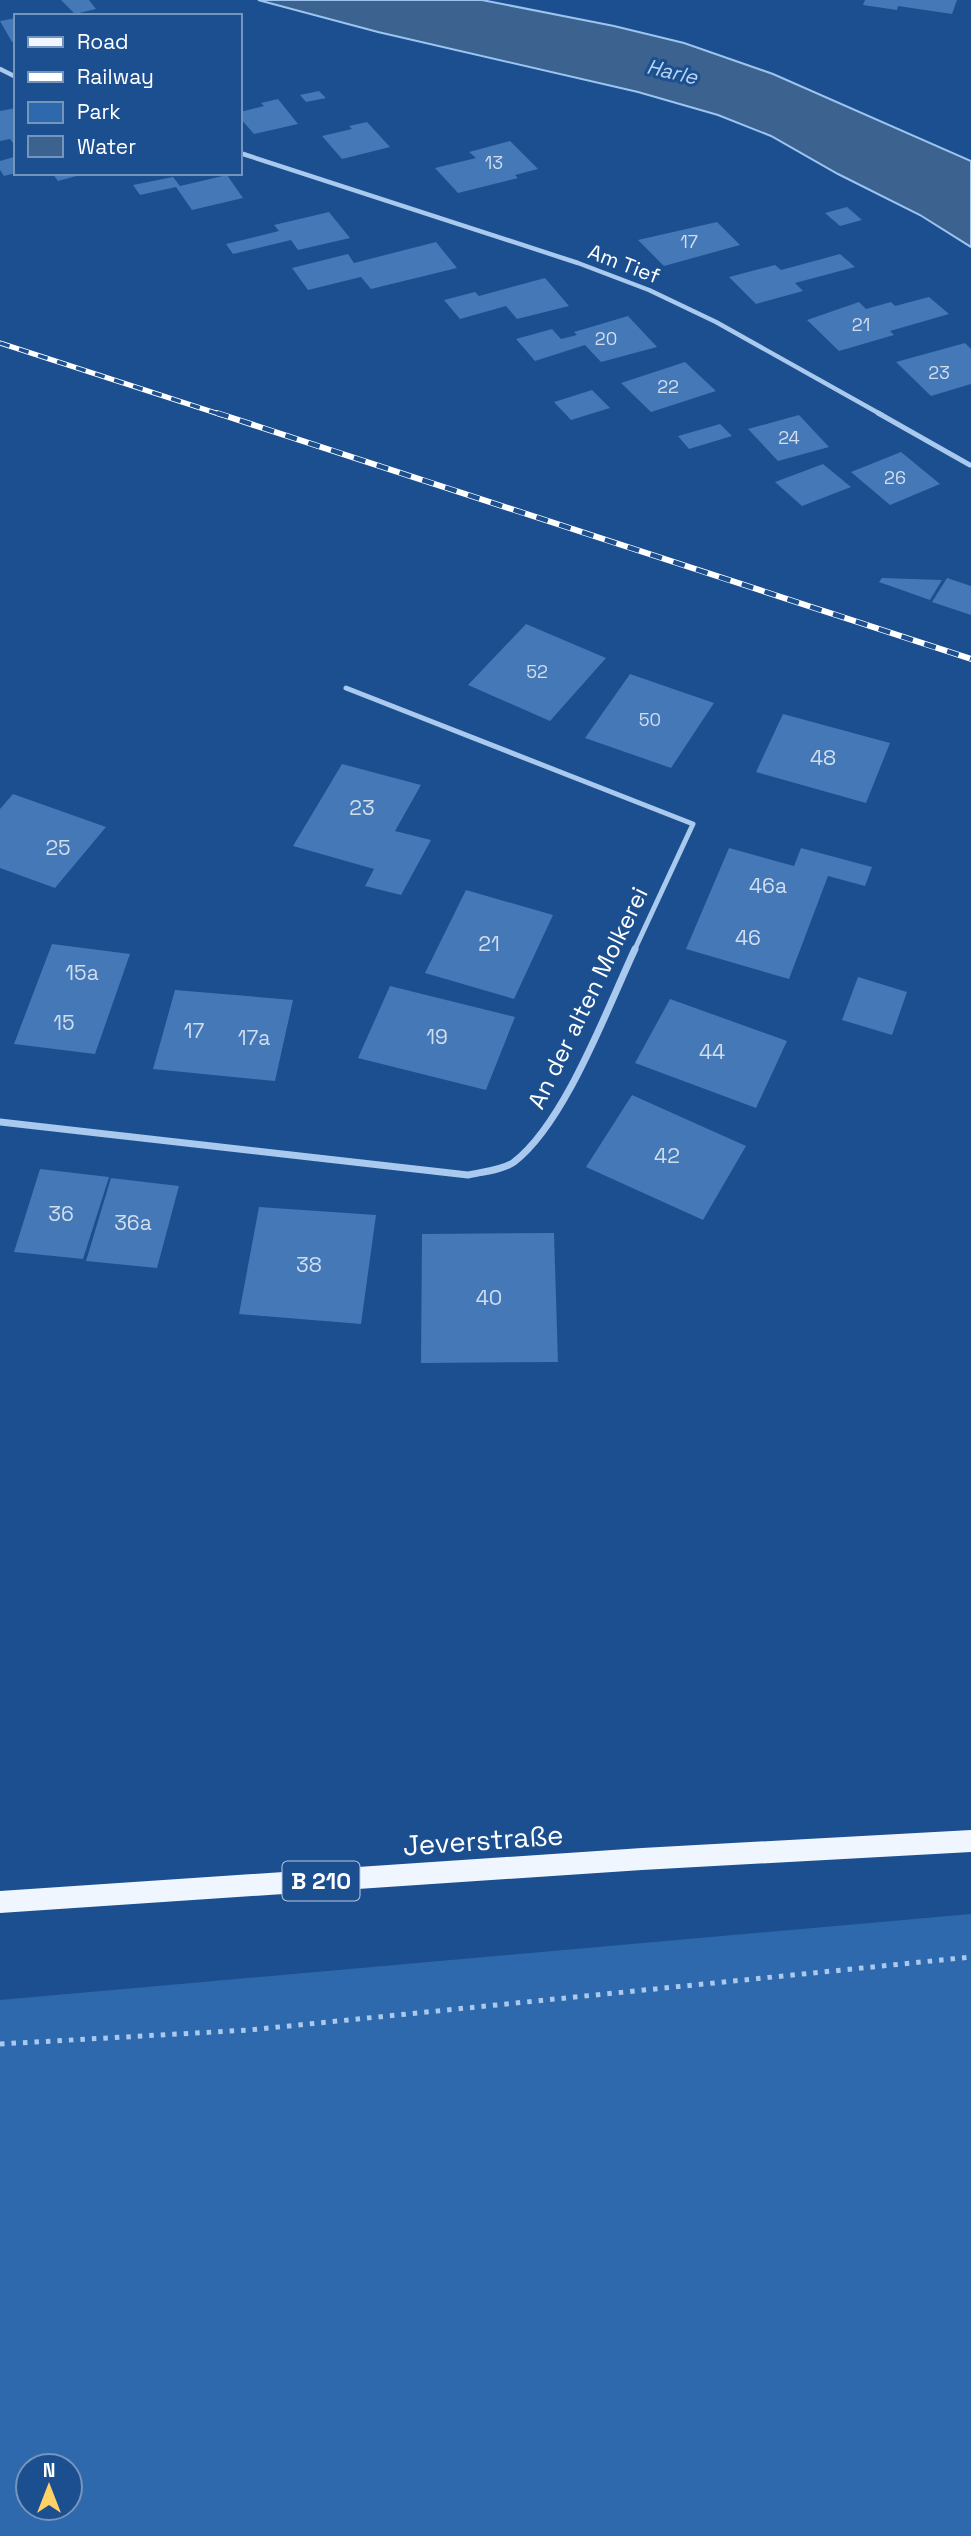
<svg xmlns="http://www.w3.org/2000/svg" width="971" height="2536" viewBox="0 0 971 2536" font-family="'Space Grotesk',sans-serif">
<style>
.green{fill:#2e69ad;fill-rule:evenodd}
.water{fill:#3c6290;stroke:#9cc4f0;stroke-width:2}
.building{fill:#4478b7}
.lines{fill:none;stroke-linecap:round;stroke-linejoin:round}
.path{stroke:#a9c9ee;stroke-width:5;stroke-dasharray:4.5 7;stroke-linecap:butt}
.minor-far2{stroke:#a9c9ee;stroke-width:4.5}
.minor-far1{stroke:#a9c9ee;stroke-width:5}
.minor{stroke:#a9c9ee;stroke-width:7}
.primary{fill:#f0f6ff;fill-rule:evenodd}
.rail-far1-casing{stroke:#fff;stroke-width:5}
.rail-casing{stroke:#fff;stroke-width:6}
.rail-far1{stroke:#1b4f8f;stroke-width:3.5;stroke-dasharray:10;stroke-linecap:butt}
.rail{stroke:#1b4f8f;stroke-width:4.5;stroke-dasharray:12;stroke-linecap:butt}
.labels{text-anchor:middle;stroke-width:6;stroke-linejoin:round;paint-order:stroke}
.far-number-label{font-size:18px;fill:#d0dded}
.far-water-label{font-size:21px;font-style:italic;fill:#b5d3f5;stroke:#1b4f8f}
.far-street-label{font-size:21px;fill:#fff;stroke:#1b4f8f}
.number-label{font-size:21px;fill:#d0dded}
.shield{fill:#1b4f8f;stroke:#bbcadd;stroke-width:2}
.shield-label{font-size:23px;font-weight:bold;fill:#fff}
.street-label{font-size:24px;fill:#fff;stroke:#1b4f8f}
.near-street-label{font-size:28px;fill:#fff;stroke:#1b4f8f}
</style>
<rect width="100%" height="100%" fill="#1b4f8f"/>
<path class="green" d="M971,1914V2536H0V2000ZM28,2466H70V2508H28Z"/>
<path class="water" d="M258,0H482L614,26L684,43L773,74L971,161V247L920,215L838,174L771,136L718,115L638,92L378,32Z"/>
<path class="building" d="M61,0H89L96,9L75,14Z
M865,0H957L952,14L898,6L897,10L863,5Z
M16,18V41L12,42L0,21Z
M319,91L326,98L306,102L300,95Z
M278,99L298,124L254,134L240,118V112L264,106L261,103Z
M16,108V147L10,139L0,141V111Z
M367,122L390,147L342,159L322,136L352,129L349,126Z
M510,141L538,169L515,175L518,178L458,193L435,168L476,158L469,152Z
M14,157L16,173L4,176L0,170V161Z
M52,173H84V174L58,181Z
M227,175L243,198L192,210L176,187L140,195L133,185L173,177L180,186Z
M847,207L862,220L840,226L825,213Z
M329,212L350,238L298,250L291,240L233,254L226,244L279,231L274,225Z
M717,222L740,245L664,266L638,240Z
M436,242L457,268L371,289L361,277L308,290L292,268L348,254L354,263Z
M840,254L855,267L795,283L803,291L756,304L729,277L775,265L781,270Z
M545,278L569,306L517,319L506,306L460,319L444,300L475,292L479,296Z
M929,297L949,314L890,331L894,335L839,351L807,320L859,302L866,309L891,302L895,306Z
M628,316L657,347L601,362L585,345L535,361L516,339L552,329L561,339L577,335L574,332Z
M965,343L971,349V384L931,396L896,362Z
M685,362L716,391L651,412L621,383Z
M592,390L610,408L571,420L554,402Z
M799,415L829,447L778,461L748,429Z
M720,424L732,436L689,449L678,436Z
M901,452L940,484L890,505L851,472Z
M823,464L851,487L802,506L775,482Z
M882,578L942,580L930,600L879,582Z
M947,578L971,586V615L932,602Z
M526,624L606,658L550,721L468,685Z
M630,674L714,703L671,768L585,738Z
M783,714L890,743L866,803L756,772Z
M342,764L421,785L395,831L431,840L401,895L365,886L374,869L293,846Z
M13,794L106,827L55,888L0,868V809Z
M729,848L794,866L801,848L872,867L865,886L828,876L789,979L686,949Z
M466,890L553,915L514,999L425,973Z
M52,944L130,954L95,1054L14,1044Z
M858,977L907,992L892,1035L842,1020Z
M390,986L515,1017L486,1090L358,1058Z
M175,990L293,1000L275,1081L153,1069Z
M670,999L787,1041L756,1108L635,1063Z
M632,1095L746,1146L703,1220L586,1167Z
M40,1169L109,1177L83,1259L14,1252Z
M111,1178L179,1186L157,1268L86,1261Z
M259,1207L376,1215L361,1324L239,1314Z
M554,1233L558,1362L421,1363L422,1234Z"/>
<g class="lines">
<path class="path" d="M0,2044L249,2030L971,1957"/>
<path class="minor-far2" d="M0,69L16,77
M240,153L578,263L649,290L716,322L882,415"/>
<path class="minor-far1" d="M878,413L970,465
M346,688L693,824L634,951"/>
<path class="minor" d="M0,1122L468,1175C481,1172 503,1170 514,1162C565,1123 607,1009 635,949"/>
<path class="primary" d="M971,1830V1852L642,1870L0,1913V1891L642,1848Z"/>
<g class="rail-far1-casing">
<path id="rail-far1" d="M0,343L222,415"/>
</g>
<g class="rail-casing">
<path id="rail" d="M217,413L971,659"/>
</g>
<use href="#rail-far1" class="rail-far1"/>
<use href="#rail" class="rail"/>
</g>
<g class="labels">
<g class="far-number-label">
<text x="494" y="169">13</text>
<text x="689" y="248">17</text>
<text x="861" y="331">21</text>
<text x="606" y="345">20</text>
<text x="939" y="379">23</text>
<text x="668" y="393">22</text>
<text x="789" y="444">24</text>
<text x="895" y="484">26</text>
<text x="537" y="678">52</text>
<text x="650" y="726">50</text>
</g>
<g class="far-water-label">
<text transform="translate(672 72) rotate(13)" y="7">Harle</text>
</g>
<g class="far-street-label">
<text transform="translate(624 264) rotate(21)" y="7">Am Tief</text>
</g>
<g class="number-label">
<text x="823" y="765">48</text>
<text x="362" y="815">23</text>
<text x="58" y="855">25</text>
<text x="768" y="893">46a</text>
<text x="748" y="945">46</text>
<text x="489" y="951">21</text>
<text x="82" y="980">15a</text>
<text x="64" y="1030">15</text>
<text x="194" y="1038">17</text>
<text x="437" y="1044">19</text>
<text x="254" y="1045">17a</text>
<text x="712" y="1059">44</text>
<text x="667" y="1163">42</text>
<text x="61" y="1221">36</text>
<text x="133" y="1230">36a</text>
<text x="309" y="1272">38</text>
<text x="489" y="1305">40</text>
</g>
<rect class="shield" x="282.5" y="1861.5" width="77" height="39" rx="5"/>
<g class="shield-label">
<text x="321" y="1889">B 210</text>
</g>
<g class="street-label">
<text transform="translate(588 998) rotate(-64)" y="8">An der alten Molkerei</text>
</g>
<g class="near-street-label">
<text transform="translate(483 1840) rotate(-4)" y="10">Jeverstraße</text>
</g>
</g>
<rect x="14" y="14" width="228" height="161" fill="#1b4f8f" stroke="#7695bc" stroke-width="2"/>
<rect x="28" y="37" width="35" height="10" fill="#f0f6ff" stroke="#7695bc" stroke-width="2"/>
<text x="77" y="49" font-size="21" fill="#ffffff">Road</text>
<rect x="28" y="72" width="35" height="10" fill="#ffffff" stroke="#7695bc" stroke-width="2"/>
<text x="77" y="84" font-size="21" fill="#ffffff">Railway</text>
<rect x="28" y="102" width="35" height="21" fill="#2e69ad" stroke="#7695bc" stroke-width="2"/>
<text x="77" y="119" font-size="21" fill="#ffffff">Park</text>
<rect x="28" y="136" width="35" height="21" fill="#3c6290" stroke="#7695bc" stroke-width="2"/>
<text x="77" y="154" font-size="21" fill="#ffffff">Water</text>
<g transform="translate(49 2487)"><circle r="33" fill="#1b4f8f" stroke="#7695bc" stroke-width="2"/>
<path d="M0-5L12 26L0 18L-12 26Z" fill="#ffd166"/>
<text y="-10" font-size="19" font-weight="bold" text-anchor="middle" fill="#ffffff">N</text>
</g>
</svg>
